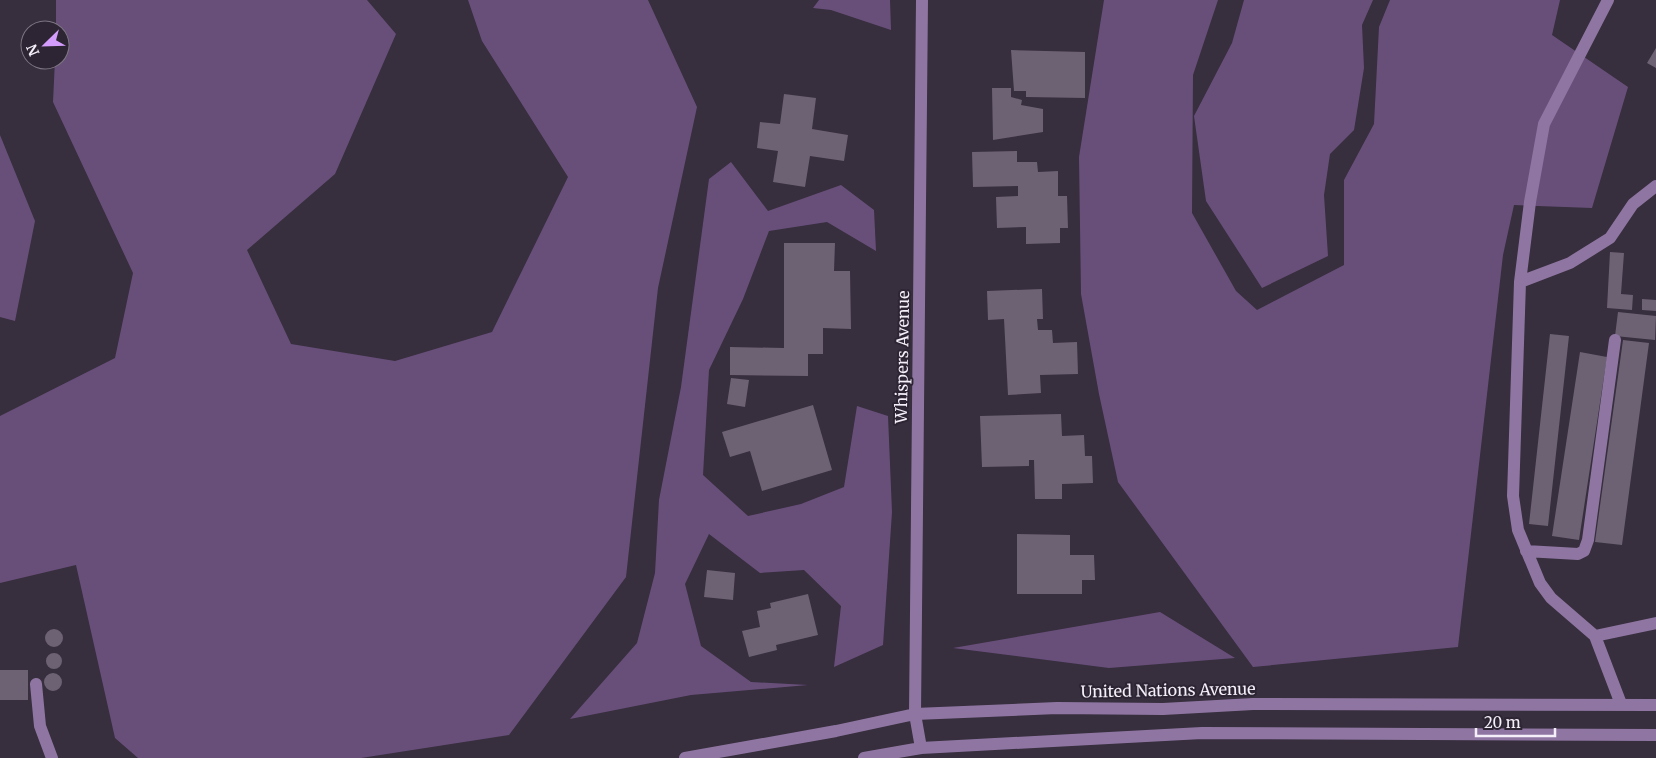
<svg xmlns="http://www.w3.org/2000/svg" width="1656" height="758" viewBox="0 0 1656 758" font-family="Merriweather,serif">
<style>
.green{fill:#684f7a}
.building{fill:#6c6273}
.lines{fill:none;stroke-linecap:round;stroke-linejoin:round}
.minor{stroke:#8f76a2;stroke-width:12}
.labels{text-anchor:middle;stroke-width:4;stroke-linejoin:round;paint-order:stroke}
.street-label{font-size:16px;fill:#f4eff9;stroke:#2d2533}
</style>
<rect width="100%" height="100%" fill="#372e3e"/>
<path class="green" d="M56,0H367L396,34L335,174L247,250L291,344L395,361L492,332L568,177L482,41L468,0H648L697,107L658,288L626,577L509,735L361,758H138L115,738L76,565L0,583V416L115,358L133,273L53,102L55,60H60V30H56Z
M819,0H890L891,30L831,10L813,8Z
M1104,0H1218L1193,75L1192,213L1236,291L1257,310L1344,265V180L1374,124L1379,27L1390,0H1560L1552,35L1628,87L1592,208L1514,205L1503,255L1458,647L1253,667L1118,482L1099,394L1081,294L1079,157Z
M1244,0H1373L1362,25L1364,68L1354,130L1330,154L1324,195L1328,256L1262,288L1206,201L1194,116L1232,43Z
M0,135L35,221L15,321L0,317Z
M731,162L768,211L841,185L874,210L876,251L827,222L769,231L743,299L709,370L703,475L748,516L801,504L844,487L857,406L888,416L892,512L883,645L834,667L841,606L804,570L760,573L709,534L685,584L701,646L751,682L808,685L691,695L570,719L637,643L655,573L659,500L681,387L709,179Z
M1160,612L1235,658L1109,668L953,648Z"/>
<path class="building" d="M1656,48V68L1647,63Z
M1011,50L1085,52V98L1026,97V91H1014Z
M992,88H1011V97L1022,100L1021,105L1043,109V132L993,140Z
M784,94L816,98L812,129L848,135L844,161L810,156L805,187L773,182L778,151L757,148L760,122L780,124Z
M1017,151V162H1037L1038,172L1058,171V196H1067L1068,228H1060V243L1026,244V227L997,228L996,197L1018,196V186L973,187L972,152Z
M784,243H835L834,271H850L851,329L823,328V354H808V376L730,375V347L784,348Z
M1610,252L1624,253L1621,294L1633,295L1632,310L1607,308Z
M1042,289L1043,319H1037L1038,330H1052L1053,343L1077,342L1078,374L1040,375L1041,393L1008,395L1004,319L988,320L987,291Z
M1642,299L1656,300V311L1642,310Z
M1618,312L1656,316L1655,340L1615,336Z
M1550,334L1569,336L1548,526L1529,524Z
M1623,340L1649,343L1622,545L1595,542Z
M1580,352L1607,357L1579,540L1552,536Z
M731,378L749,380L745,407L727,404Z
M813,405L832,470L762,491L750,451L730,457L722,432Z
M1061,414L1062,436L1084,435L1085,456H1092L1093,483L1062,484V499H1035L1034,460H1029V466L982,467L980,416Z
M1017,534L1070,535V555H1094L1095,580H1082V594H1017Z
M707,570L735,573L733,600L704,597Z
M808,594L818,635L776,645L777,650L749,657L742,631L760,627L757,611L771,608L770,603Z
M45 638a9 9 0 1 1 18 0a9 9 0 1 1-18 0Z
M46 661a8 8 0 1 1 16 0a8 8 0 1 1-16 0Z
M0,670H28V700H0Z
M44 682a9 9 0 1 1 18 0a9 9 0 1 1-18 0Z"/>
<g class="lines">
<path class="minor" d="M1608,0L1544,124L1530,202L1520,282L1513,496L1518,530L1540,583L1551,598L1595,636L1621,704
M1520,282L1570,263L1610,238L1633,204L1656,186
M1526,551L1578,554L1584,551L1588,540L1615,340
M1595,636L1656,623
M36,684L40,726L52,758
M921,748L915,714L922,0
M685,758L836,731L915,714L1057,708L1163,709L1253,704L1656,705
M864,758L921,748L1202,733L1656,735"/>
</g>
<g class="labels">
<g class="street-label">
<text transform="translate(902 357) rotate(-89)" y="6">Whispers Avenue</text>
<text transform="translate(1168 690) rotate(-1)" y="6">United Nations Avenue</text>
</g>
</g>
<g transform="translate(45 45) rotate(247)"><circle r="24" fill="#2d2533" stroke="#7d7682"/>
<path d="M0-4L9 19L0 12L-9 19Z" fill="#d49cfc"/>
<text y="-8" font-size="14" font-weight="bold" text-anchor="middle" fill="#f4eff9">N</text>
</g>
<path d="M1476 728v8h79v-8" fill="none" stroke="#f4eff9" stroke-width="2.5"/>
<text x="1484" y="728" font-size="15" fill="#f4eff9" stroke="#2d2533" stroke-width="4" paint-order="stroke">20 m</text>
</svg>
